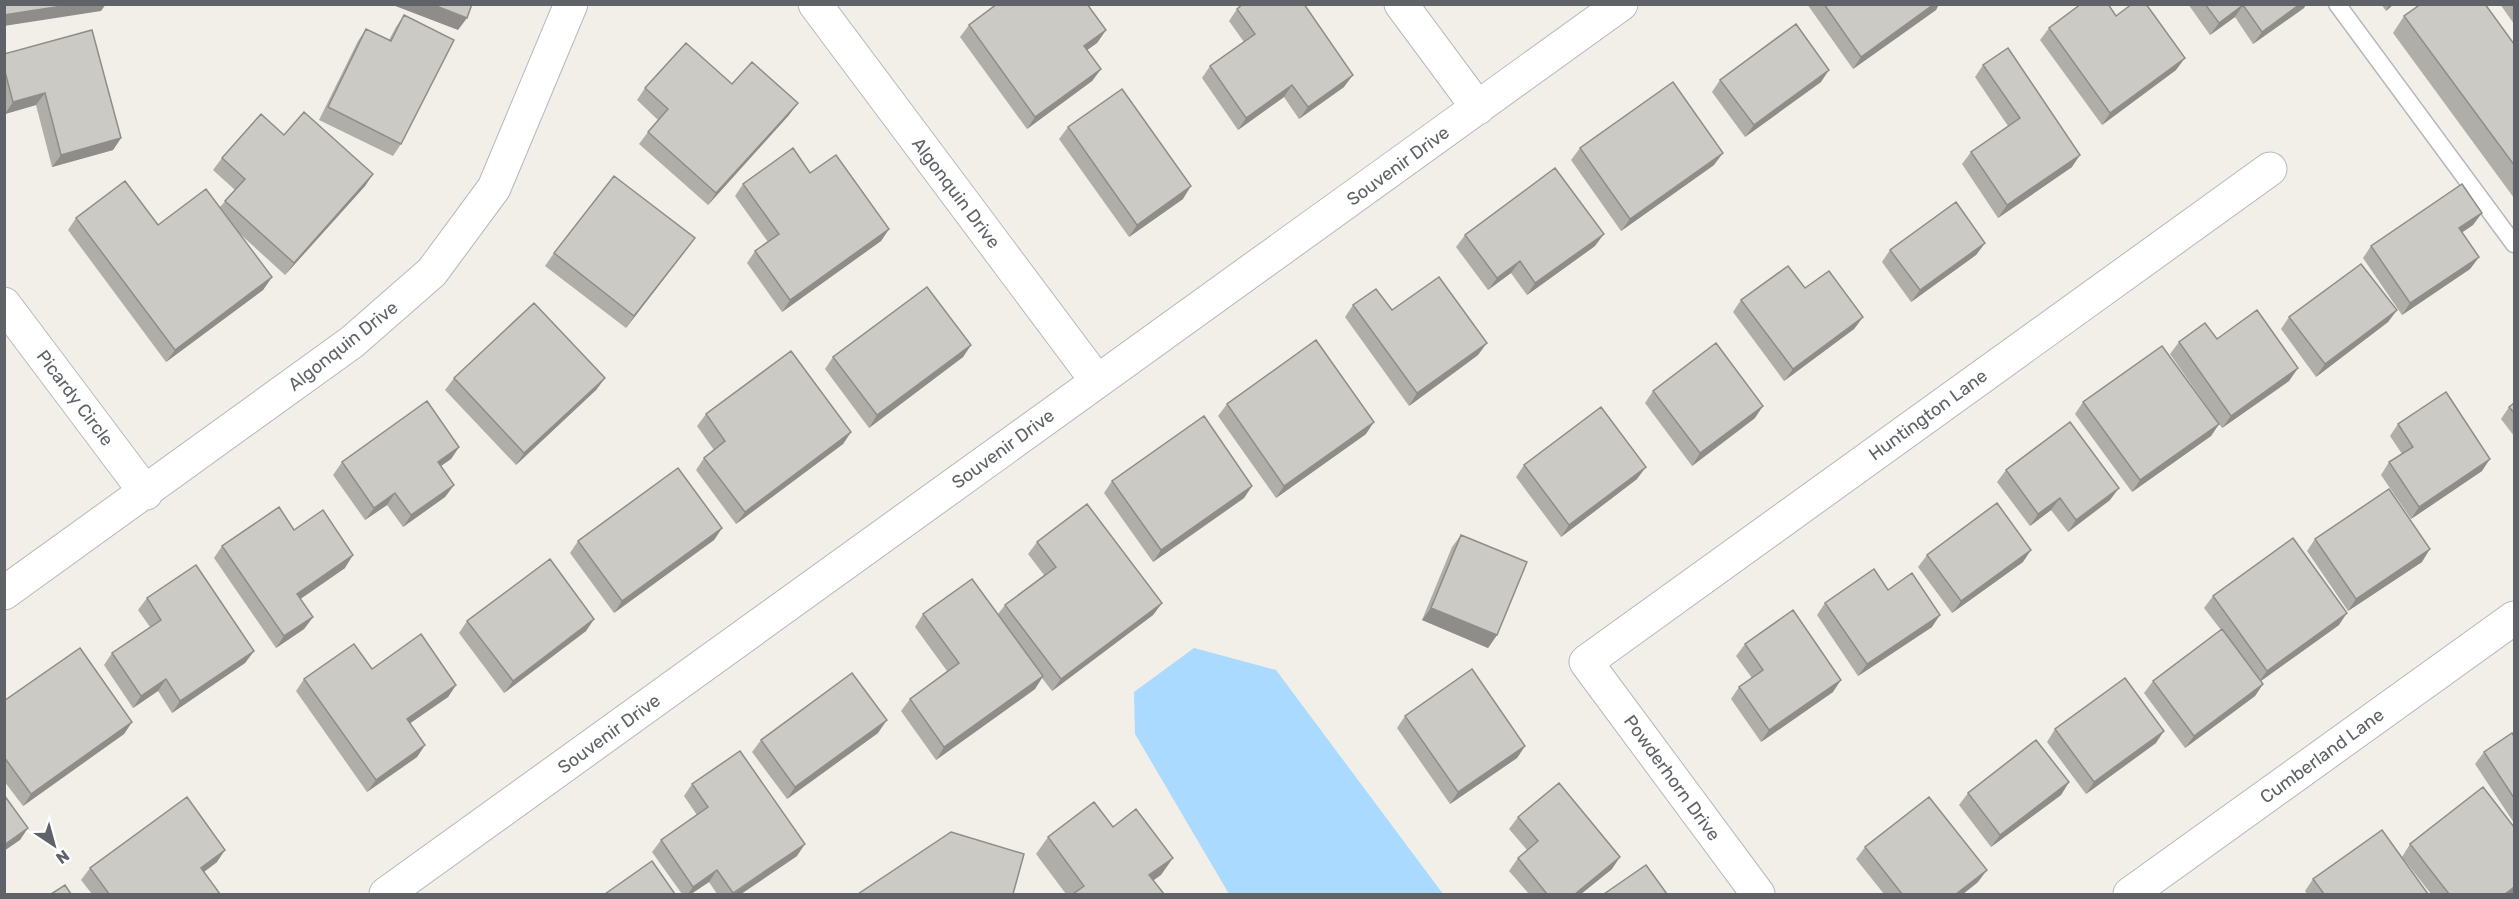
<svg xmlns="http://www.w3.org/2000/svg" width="2519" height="899" viewBox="0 0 2519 899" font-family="Rubik,sans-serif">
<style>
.water{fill:#aadaff}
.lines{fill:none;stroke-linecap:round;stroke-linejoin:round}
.lane-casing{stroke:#b5b8bc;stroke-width:19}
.street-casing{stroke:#b5b8bc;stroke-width:35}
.lane{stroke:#fff;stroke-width:16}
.street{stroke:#fff;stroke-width:33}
.wall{fill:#afaea9}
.shaded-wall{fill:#8f8d8a}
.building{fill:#cccac5;stroke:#8f8d8a;stroke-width:1.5}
.labels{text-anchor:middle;stroke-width:4.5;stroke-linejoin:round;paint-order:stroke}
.street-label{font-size:18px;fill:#5f6368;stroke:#fff}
</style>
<rect width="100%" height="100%" fill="#f1efe8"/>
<path class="water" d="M1194,648L1276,670L1443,894H1229L1135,734L1134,692Z"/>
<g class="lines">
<g class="lane-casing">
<path id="lane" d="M2337,4L2514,244"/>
</g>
<g class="street-casing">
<path id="street" d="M815,4L1097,381
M1401,4L1478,108
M4,304L146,493
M4,593L352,342L432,272L494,188L571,4
M386,894L1621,4
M1758,894L1586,662L2270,169
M2130,894L2514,618"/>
</g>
<use href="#lane" class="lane"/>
<use href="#street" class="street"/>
</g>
<path class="wall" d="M1807,4H1939L1936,10L1853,69Z
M2188,4H2306L2304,8L2253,44L2235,17L2210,35Z
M2381,4H2394L2386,11Z
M2500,4H2514V24Z
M1237,9L1344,87L1299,119L1284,97L1238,130L1202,78L1210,66L1244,42L1229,21Z
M404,15L401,144L393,156L319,120L358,41L366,29L389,40L396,27Z
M2404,16L2514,44V198L2393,33Z
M969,25L1106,30L1097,43L1087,50L1101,69L1092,81L1027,129L960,37Z
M2049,28L2176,70L2102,125L2040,40Z
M4,54L121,138L113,150L52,167L36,105L5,114Z
M1983,65L2072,167L1998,218L1962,164L1971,152L2008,126L1975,77Z
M1720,80L1821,82L1745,137L1712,92Z
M732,84L789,115L708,205L639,144L648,132L658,120L637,100L645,88Z
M1068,127L1183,199L1129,237L1059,139Z
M284,135L373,174L365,186L285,275L239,233L272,277L263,290L166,362L68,230L76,218L158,225L220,207L235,190L213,170L222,158Z
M1580,148L1714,165L1621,231L1571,160Z
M810,173L889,229L881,241L782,312L747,263L755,251L768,242L735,196L743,184Z
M2473,225L2462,232L2479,257L2470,269L2402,315L2363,258L2371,246Z
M1465,235L1595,246L1527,295L1511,273L1488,290L1456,247Z
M1985,243L1976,255L1911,302L1882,262L1890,250Z
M686,250L626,328L545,266L554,253Z
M1805,288L1863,317L1854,329L1784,381L1733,312L1741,300Z
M1353,305L1392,310L1478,355L1409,406L1345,317Z
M2397,310L2388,322L2316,377L2281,329L2289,317Z
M2217,339L2298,368L2289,381L2222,428L2170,354L2179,342Z
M971,345L963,357L869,428L825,369L833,357Z
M454,378H605L596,390L516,465L445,390Z
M1653,391L1755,418L1692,466L1645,403Z
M2083,402L2219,424L2211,436L2132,492L2075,414Z
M2514,403V436L2501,419L2509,407Z
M1227,404L1366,434L1276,498L1218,416Z
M706,414L851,432L843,444L736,524L696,470L704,458L714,450L697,426Z
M2398,424L2482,471L2411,519L2381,475L2389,462L2402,454L2390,436Z
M459,447L451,459L441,466L454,485L445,497L403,527L387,505L365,520L333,475L342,462Z
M1524,465L1637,479L1561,537L1516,477Z
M2006,470L2110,500L2068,532L2051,510L2030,526L1997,482Z
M1112,481L1252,486L1244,498L1153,562L1104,493Z
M722,528L714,540L614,613L570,553L578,541Z
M294,530L345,568L300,599L313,617L304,629L276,648L214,558L222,546Z
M1461,535L1497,635L1488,648L1422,620L1452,547Z
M2315,539L2422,562L2348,611L2307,551Z
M1037,542L1162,603L1153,615L1052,691L1042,678L1035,689L936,760L901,711L910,699L947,671L915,627L923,614H998L1005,605L1044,575L1028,554Z
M1927,555L2023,562L1952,613L1918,567Z
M1888,590L1932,627L1858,676L1817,615L1825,603Z
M2213,596L2339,625L2261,681L2263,684L2255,696L2185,748L2144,693L2153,681L2221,630L2204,608Z
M147,598L254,651L245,663L172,713L158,691L133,708L104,665L112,653L150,627L138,610Z
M594,619L586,631L504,693L459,633L467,621Z
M1745,644L1833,692L1761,742L1731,699L1739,687L1752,678L1736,656Z
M372,669L456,685L448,697L410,723L425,745L417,757L367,792L296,691L304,679Z
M4,701L132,722L124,734L23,806L4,781Z
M1405,716L1525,746L1517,758L1450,804L1397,728Z
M2055,729L2156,743L2086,794L2047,742Z
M878,733L787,799L752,752L761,740Z
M2514,736V823L2475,764L2484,752Z
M2069,782L2061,795L1991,847L1959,805L1968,793Z
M692,784L797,856L741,894H717L709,882L691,894H682L652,852L661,840L697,815L684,796Z
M1518,817L1612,869L1581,894H1529L1509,871L1518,858L1527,850L1509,829Z
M1113,827L1161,875L1153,880L1164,894H1066L1036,854L1048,837Z
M2410,844L2512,894H2431L2402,857Z
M1865,847L1978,882L1963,894H1884L1856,859Z
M217,862L204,872L219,894H92L81,880L90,868Z
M2313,879L2428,894H2307L2305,891Z"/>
<path class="shaded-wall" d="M75,4H106L101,11L4,26V15Z
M390,4H431L467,18L458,30Z
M1934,4H1939L1936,10L1853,69L1861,57Z
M2300,4H2306L2304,8L2253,44L2262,32Z
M2390,4H2394L2386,11Z
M2243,5L2235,17L2210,35L2219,23Z
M1106,30L1097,43L1076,58L1084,46Z
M2185,58L2176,70L2102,125L2110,113Z
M1101,69L1092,81L1027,129L1035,117Z
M1829,70L1821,82L1745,137L1754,125Z
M1353,75L1344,87L1299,119L1308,107Z
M1292,85L1284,97L1238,130L1246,118Z
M45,93L36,105L5,114L13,102Z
M798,103L789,115L708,205L716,193Z
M121,138L113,150L52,167L61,155Z
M1723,153L1714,165L1621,231L1630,219Z
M2080,155L2072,167L1998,218L2007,205Z
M373,174L365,186L285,275L294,263Z
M1191,186L1183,199L1129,237L1137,225Z
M2482,213L2473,225L2451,240L2459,228Z
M889,229L881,241L782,312L790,300Z
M1604,234L1595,246L1527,295L1535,283Z
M695,238L686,250L626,328L634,316Z
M1985,243L1976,255L1911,302L1920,290Z
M2479,257L2470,269L2402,315L2410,303Z
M1520,261L1511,273L1488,290L1497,278Z
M272,277L263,290L166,362L175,350Z
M2397,310L2388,322L2316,377L2325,364Z
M1863,317L1854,329L1784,381L1793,369Z
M1487,343L1478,355L1409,406L1417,393Z
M971,345L963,357L869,428L877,415Z
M2298,368L2289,381L2222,428L2231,416Z
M605,378L596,390L516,465L524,453Z
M1763,406L1755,418L1692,466L1700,453Z
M1374,422L1366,434L1276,498L1284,486Z
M2219,424L2211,436L2132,492L2140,480Z
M851,432L843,444L736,524L745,512Z
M459,447L451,459L429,474L438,462Z
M2490,459L2482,471L2411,519L2419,507Z
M1646,467L1637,479L1561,537L1569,525Z
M454,485L445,497L403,527L411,515Z
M1252,486L1244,498L1153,562L1161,550Z
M2119,488L2110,500L2068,532L2076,520Z
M395,493L387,505L365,520L374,508Z
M2060,498L2051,510L2030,526L2038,514Z
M722,528L714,540L614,613L622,601Z
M2430,549L2422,562L2348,611L2356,599Z
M2031,550L2023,562L1952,613L1961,601Z
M353,555L345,568L289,607L297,594Z
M1162,603L1153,615L1052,691L1061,679Z
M1431,608L1497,635L1488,648L1422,620Z
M2347,613L2339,625L2258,683L2267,671Z
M1940,615L1932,627L1858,676L1867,664Z
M313,617L304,629L276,648L284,636Z
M594,619L586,631L504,693L513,681Z
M254,651L245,663L172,713L180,701Z
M1043,676L1035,689L936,760L944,747Z
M166,679L158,691L133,708L141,696Z
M1841,680L1833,692L1761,742L1769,730Z
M2263,684L2255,696L2185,748L2194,736Z
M456,685L448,697L399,731L407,719Z
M887,720L878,733L787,799L795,787Z
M132,722L124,734L23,806L31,794Z
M2164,731L2156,743L2086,794L2094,782Z
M425,745L417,757L367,792L376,780Z
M1525,746L1517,758L1450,804L1458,792Z
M2069,782L2061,795L1991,847L2000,835Z
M28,828L20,840L4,851V845Z
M805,844L797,856L741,894H733Z
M225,850L217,862L193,880L201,868Z
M1620,857L1612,869L1581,894H1575Z
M1173,858L1161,875L1137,892L1149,875Z
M717,870L709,882L691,894H688L693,887Z
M1987,870L1978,882L1963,894H1956Z
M2514,887V892L2512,894H2505Z"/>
<path class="building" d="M4,4H75L4,15Z
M431,4H472L467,18Z
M997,4H1087L1106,30L1084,46L1101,69L1035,117L969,25Z
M1243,4H1304L1353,75L1308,107L1292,85L1246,118L1210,66L1255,34L1237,9Z
M1824,4H1934L1861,57Z
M2081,4H2108L2116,16L2132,4H2146L2185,58L2110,113L2049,28Z
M2205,4H2300L2262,32L2243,5L2219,23Z
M2421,4H2485L2514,44V165L2404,16Z
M404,15L454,40L401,144L328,107L366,29L391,41Z
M1796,24L1829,70L1754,125L1720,80Z
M92,30L121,138L61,155L45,93L13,102L4,68V54Z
M686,43L732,84L752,62L798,103L716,193L648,132L668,109L645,88Z
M2008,48L2080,155L2007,205L1971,152L2020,118L1983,65Z
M1673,82L1723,153L1630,219L1580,148Z
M1122,89L1191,186L1137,225L1068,127Z
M304,112L373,174L294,263L225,201L245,179L222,158L261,114L284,135Z
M793,148L810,173L836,155L889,229L790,300L755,251L779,234L743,184Z
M1555,168L1604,234L1535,283L1520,261L1497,278L1465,235Z
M614,176L695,238L634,316L554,253Z
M125,181L158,225L206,189L272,277L175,350L76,218Z
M2462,184L2482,213L2459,228L2479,257L2410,303L2371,246Z
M1956,202L1985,243L1920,290L1890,250Z
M2361,264L2397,310L2325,364L2289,317Z
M1788,266L1805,288L1829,271L1863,317L1793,369L1741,300Z
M1439,277L1487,343L1417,393L1353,305L1376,289L1392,310Z
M927,287L971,345L877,415L833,357Z
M534,303L605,378L524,453L454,378Z
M2257,310L2298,368L2231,416L2179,342L2205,323L2217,339Z
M1316,340L1374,422L1284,486L1227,404Z
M1716,343L1763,406L1700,453L1653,391Z
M2162,346L2219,424L2140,480L2083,402Z
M791,351L851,432L745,512L704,458L725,441L706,414Z
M2446,392L2490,459L2419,507L2389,462L2413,447L2398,424Z
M427,401L459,447L438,462L454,485L411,515L395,493L374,508L342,462Z
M2514,403V413L2509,407Z
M1601,407L1646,467L1569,525L1524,465Z
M1204,416L1252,486L1161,550L1112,481Z
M2070,422L2119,488L2076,520L2060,498L2038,514L2006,470Z
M678,468L722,528L622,601L578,541Z
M2389,489L2430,549L2356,599L2315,539Z
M1997,503L2031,550L1961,601L1927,555Z
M1087,504L1162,603L1061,679L1005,605L1056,567L1037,542Z
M279,507L294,530L323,510L353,555L297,594L313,617L284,636L222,546Z
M1461,535L1527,562L1497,635L1431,608Z
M2293,538L2347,613L2267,671L2213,596Z
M550,559L594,619L513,681L467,621Z
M196,565L254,651L180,701L166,679L141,696L112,653L161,620L147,598Z
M1874,569L1888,590L1912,573L1940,615L1867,664L1825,603Z
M972,579L1043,676L944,747L910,699L959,663L923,614Z
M1793,610L1841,680L1769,730L1739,687L1763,670L1745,644Z
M2222,629L2263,684L2194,736L2153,681Z
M421,634L456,685L407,719L425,745L376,780L304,679L354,644L372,669Z
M80,648L132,722L31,794L4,757V701Z
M1472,669L1525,746L1458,792L1405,716Z
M852,673L887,720L795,787L761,740Z
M2125,678L2164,731L2094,782L2055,729Z
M2512,733L2514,736V798L2484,752Z
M2036,740L2069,782L2000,835L1968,793Z
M740,751L805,844L733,893L717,870L693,887L661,840L708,807L692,784Z
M1559,783L1620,857L1575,894H1547L1518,858L1538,841L1518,817Z
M2483,787L2514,827V887L2505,894H2449L2410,844Z
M4,795L28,828L4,845Z
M187,797L225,850L201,868L220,894H109L90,868Z
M1929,797L1987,870L1956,894H1902L1865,847Z
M1094,802L1113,827L1136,809L1173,858L1149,875L1164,894H1073L1084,886L1048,837Z
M2382,830L2428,894H2324L2313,879Z
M951,832L1024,854L1013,894H858Z
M652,861L675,894H605Z
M1646,865L1667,894H1604Z
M65,885L71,894H51Z"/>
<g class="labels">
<g class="street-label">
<text transform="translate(1398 166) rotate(-36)" y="6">Souvenir Drive</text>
<text transform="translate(956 193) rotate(53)" y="6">Algonquin Drive</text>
<text transform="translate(343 346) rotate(-38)" y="6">Algonquin Drive</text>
<text transform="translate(75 398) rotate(53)" y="6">Picardy Circle</text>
<text transform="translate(1928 415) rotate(-36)" y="6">Huntington Lane</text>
<text transform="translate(1003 449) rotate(-36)" y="6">Souvenir Drive</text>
<text transform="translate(609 734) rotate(-36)" y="6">Souvenir Drive</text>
<text transform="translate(2322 756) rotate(-36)" y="6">Cumberland Lane</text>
<text transform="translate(1672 778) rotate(54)" y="6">Powderhorn Drive</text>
</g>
</g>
<rect width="2519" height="899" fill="none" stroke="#5f6368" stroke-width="12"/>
<g transform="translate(54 845) rotate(144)" stroke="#ffffff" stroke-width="4.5" paint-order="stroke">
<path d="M0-4.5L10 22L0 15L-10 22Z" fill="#5f6368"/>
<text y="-9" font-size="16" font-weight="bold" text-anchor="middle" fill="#5f6368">N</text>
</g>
</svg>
